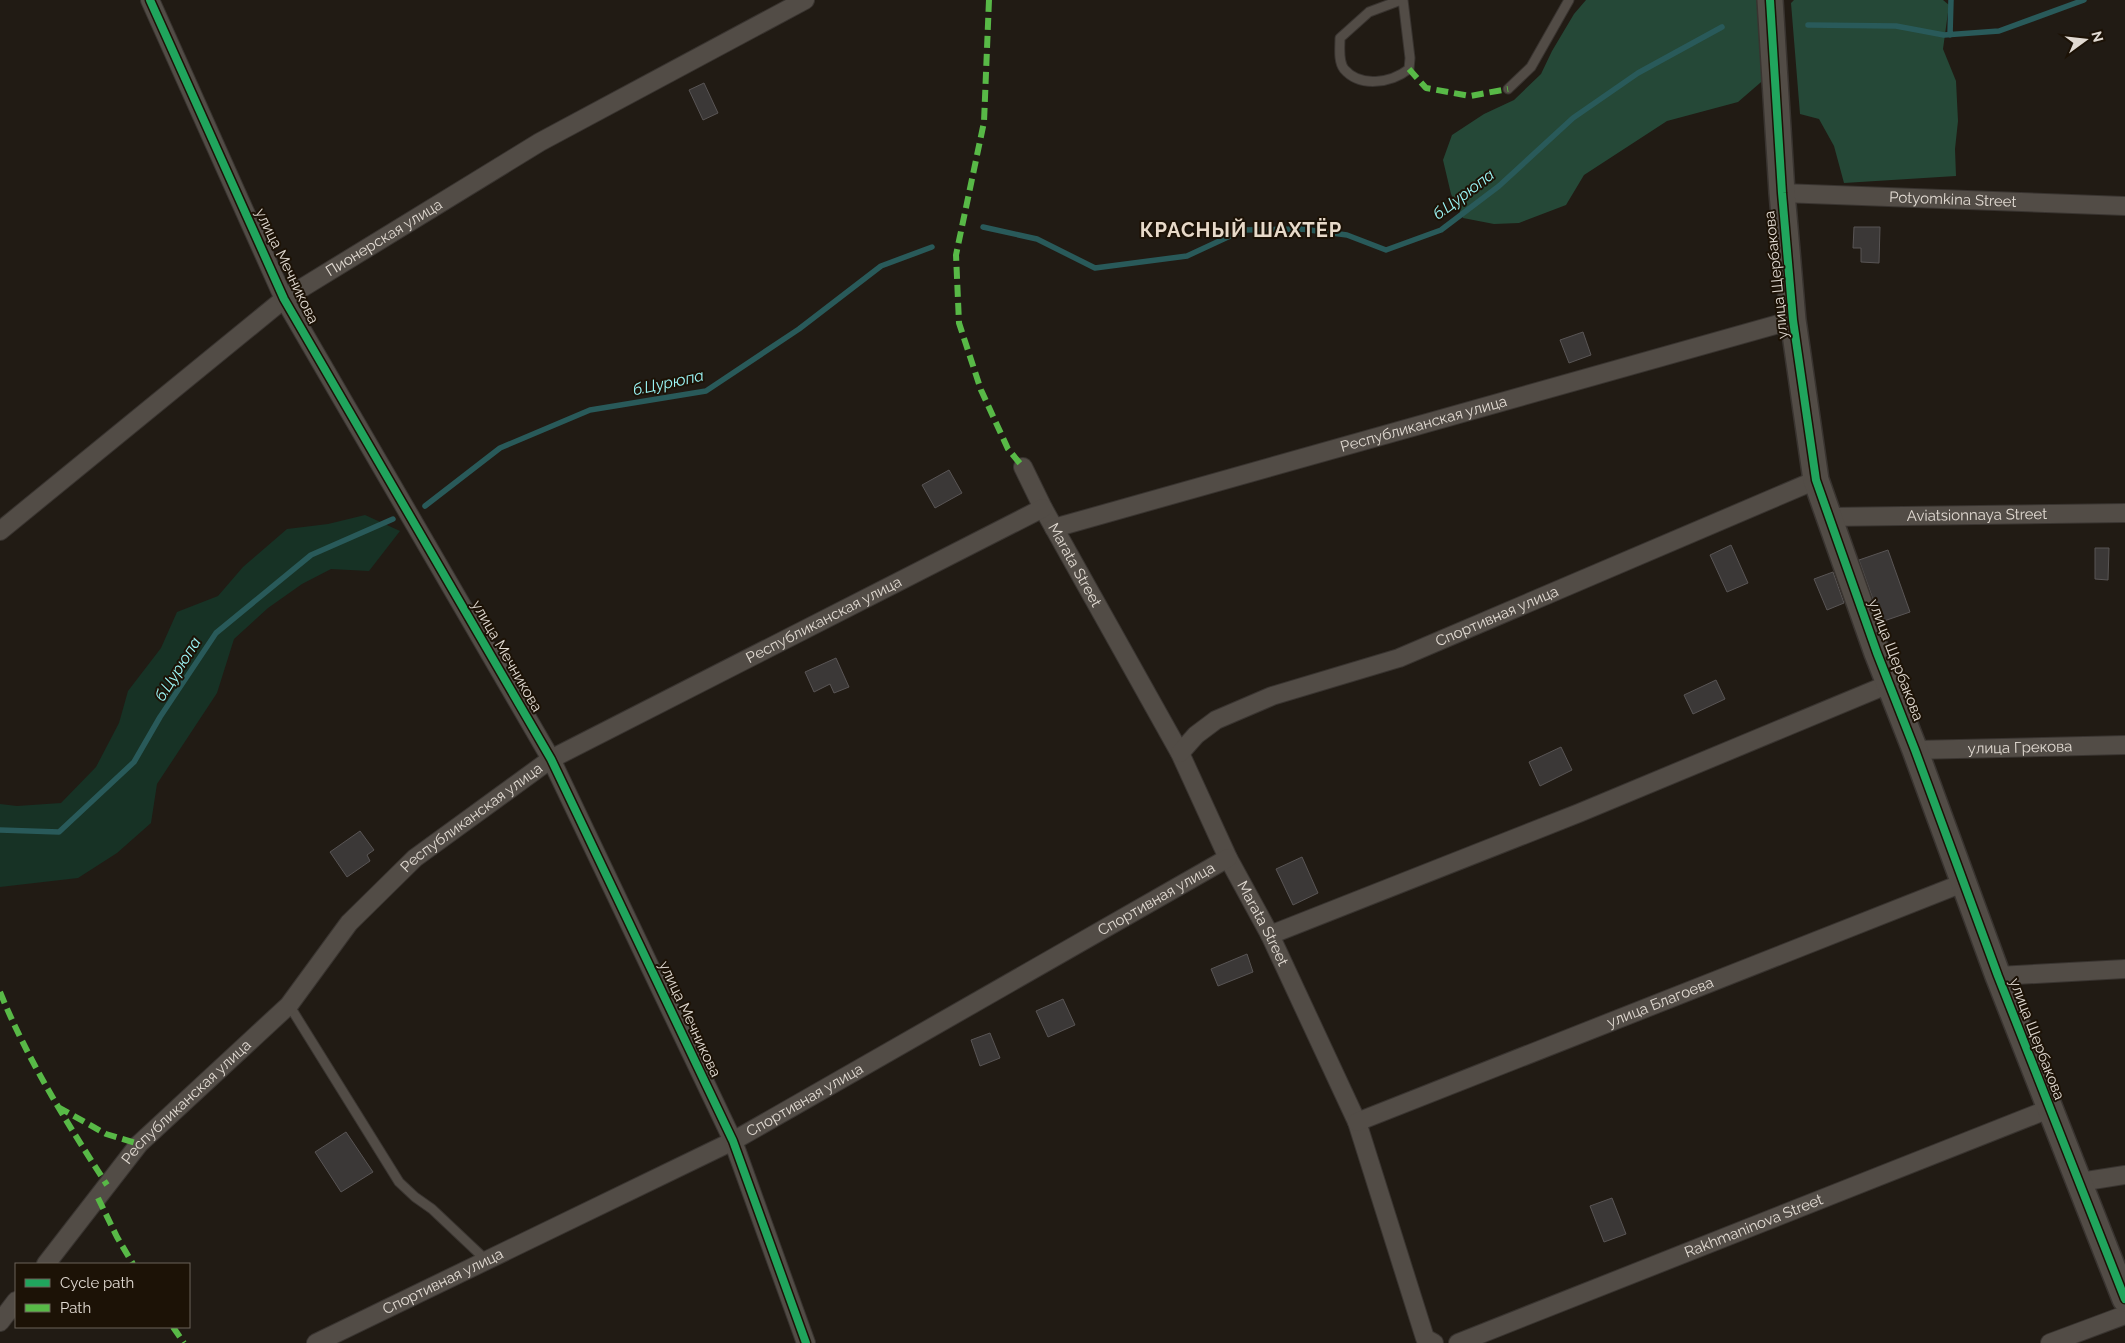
<svg xmlns="http://www.w3.org/2000/svg" width="2125" height="1343" viewBox="0 0 2125 1343" font-family="Raleway,sans-serif">
<style>
.green{fill:#173225}
.forest{fill:#254837}
.lines{fill:none;stroke-linecap:round;stroke-linejoin:round}
.stream{stroke:#295a5a;stroke-width:5.5}
.building{fill:#3b3837;stroke:#595555}
.lane-casing{stroke:#393430;stroke-width:11}
.street-casing{stroke:#393430;stroke-width:20}
.secondary-casing{stroke:#393430;stroke-width:28}
.lane{stroke:#524c46;stroke-width:9}
.street{stroke:#524c46;stroke-width:18}
.secondary{stroke:#524c46;stroke-width:25}
.quiet{stroke:#58b947;stroke-width:6;stroke-dasharray:12 6;stroke-linecap:butt}
.cycleway-casing{stroke:#1c1206;stroke-width:11}
.cycleway{stroke:#20a55d;stroke-width:8}
.labels{text-anchor:middle;stroke-width:4;stroke-linejoin:round;paint-order:stroke}
.street-label{font-size:15px;fill:#e1dad2;stroke:#1c1206}
.water-label{font-size:16px;font-style:italic;fill:#9cf7f8;stroke:#1c1206}
.district-label{font-size:20px;font-weight:bold;letter-spacing:1px;fill:#e8dac9;stroke:#1c1206}
</style>
<rect width="100%" height="100%" fill="#211b14"/>
<path class="green" d="M365,515L400,531L369,571L331,569L302,584L268,608L234,639L217,693L157,784L151,823L117,853L78,878L0,887V804L17,806L61,803L96,767L119,723L128,691L161,648L177,612L218,596L243,567L287,529L328,524Z"/>
<path class="forest" d="M1586,0H1770L1775,70L1738,102L1667,121L1584,175L1566,205L1519,223L1494,224L1463,218L1451,194L1443,160L1452,135L1484,114L1514,100L1541,74L1552,51L1574,14Z
M1794,0H1943L1949,5L1943,49L1956,81L1958,121L1955,149L1956,176L1844,183L1834,146L1819,119L1800,114L1791,3Z"/>
<g class="lines">
<path class="stream" d="M1808,25L1896,26L1944,35L1999,31L2084,0
M1950,35L1951,0
M983,227L1037,239L1095,268L1187,256L1243,230L1302,229L1347,235L1386,250L1441,230L1499,186L1573,118L1638,73L1722,27
M425,506L500,448L590,410L706,391L799,329L881,266L932,247
M0,830L59,832L134,762L160,717L216,633L311,555L393,519"/>
</g>
<path class="building" d="M704,83L718,113L703,120L689,90Z
M1854,227H1880L1879,263L1861,262V248H1853Z
M1583,332L1591,355L1569,363L1560,340Z
M949,470L962,493L935,508L922,485Z
M1731,545L1748,583L1727,592L1710,555Z
M2095,548H2109L2108,580L2095,579Z
M1888,550L1910,612L1881,622L1859,560Z
M1833,572L1844,603L1827,610L1814,579Z
M836,658L849,687L834,693L830,684L814,692L805,672Z
M1716,680L1725,699L1693,714L1684,695Z
M1561,747L1572,770L1540,786L1529,762Z
M360,831L374,850L367,855L370,861L347,877L330,852Z
M1302,857L1318,893L1293,905L1276,869Z
M1247,954L1253,972L1218,986L1211,969Z
M1063,999L1075,1025L1048,1037L1036,1011Z
M990,1033L1000,1058L980,1066L971,1040Z
M346,1132L373,1172L341,1192L315,1152Z
M1612,1198L1626,1234L1604,1242L1590,1206Z"/>
<g class="lines">
<g class="lane-casing">
<path id="lane" d="M1401,0L1369,12L1340,38C1340,48 1338,61 1344,69C1360,88 1391,83 1409,69L1410,58L1403,0
M1508,89L1531,67L1569,0
M289,1005L399,1182L415,1197L432,1209L486,1260"/>
</g>
<g class="street-casing">
<g id="street">
<path d="M150,0L284,299L551,759L733,1141L806,1343"/>
<path id="s1" d="M1782,193L2125,206"/>
<path id="s2" d="M1023,467L1043,508L1180,753L1228,858L1270,935L1357,1122L1425,1338L1434,1343"/>
<path id="s3" d="M1828,517L2125,513"/>
<path id="s4" d="M1054,528L1793,320"/>
<path id="s5" d="M0,531L284,299L540,142L805,0"/>
<path id="s6" d="M1915,750L2125,745"/>
<path id="s7" d="M1180,753L1196,735L1216,720L1272,696L1399,658L1816,480"/>
<path d="M1270,935L1579,813L1889,684"/>
<path d="M1998,976L2125,969"/>
<path id="s8" d="M1357,1122L1963,883"/>
<path d="M2080,1182L2125,1175"/>
<path id="s9" d="M46,1264L139,1144L289,1005L349,923L415,858L551,759L1043,508"/>
<path d="M0,1322L16,1301"/>
<path id="s10" d="M316,1343L733,1141L1228,858"/>
<path id="s11" d="M1458,1343L2049,1109"/>
<path d="M2050,1343L2125,1315"/>
</g>
</g>
<g class="secondary-casing">
<path id="secondary" d="M1770,0L1782,193L1793,320L1816,480L1877,653L1915,750L1998,976L2125,1299"/>
</g>
<use href="#lane" class="lane"/>
<use href="#street" class="street"/>
<use href="#secondary" class="secondary"/>
<path class="quiet" d="M989,0L984,122L956,255L959,323L981,390L1008,449L1023,467
M1409,69L1426,88L1470,96L1508,89
M0,992C28,1061 67,1123 107,1185
M58,1107L106,1134L139,1144
M98,1198L117,1237L133,1264
M173,1327L184,1343"/>
<g class="cycleway-casing">
<path id="cycleway" d="M150,0L284,299L551,759L733,1141L806,1343
M1770,0L1782,193L1793,320L1816,480L1877,653L1915,750L1998,976L2125,1299"/>
</g>
<use href="#cycleway" class="cycleway"/>
</g>
<g class="labels">
<g class="street-label">
<text dy="5" stroke="none"><textPath href="#s1" startOffset="171">Potyomkina Street</textPath></text>
<text dy="5" stroke="none"><textPath href="#s5" startOffset="484">Пионерская улица</textPath></text>
<text transform="translate(287 266) rotate(64)" y="5">улица Мечникова</text>
<text transform="translate(1776 275) rotate(-96)" y="5">улица Щербакова</text>
<text dy="5" stroke="none"><textPath href="#s4" startOffset="384">Республиканская улица</textPath></text>
<text dy="5" stroke="none"><textPath href="#s3" startOffset="149">Aviatsionnaya Street</textPath></text>
<text dy="5" stroke="none"><textPath href="#s2" startOffset="111">Marata Street</textPath></text>
<text dy="5" stroke="none"><textPath href="#s7" startOffset="349">Спортивная улица</textPath></text>
<text dy="5" stroke="none"><textPath href="#s9" startOffset="1025">Республиканская улица</textPath></text>
<text transform="translate(507 656) rotate(60)" y="5">улица Мечникова</text>
<text transform="translate(1896 660) rotate(69)" y="5">улица Щербакова</text>
<text dy="5" stroke="none"><textPath href="#s6" startOffset="105">улица Грекова</textPath></text>
<text dy="5" stroke="none"><textPath href="#s9" startOffset="620">Республиканская улица</textPath></text>
<text dy="5" stroke="none"><textPath href="#s10" startOffset="951">Спортивная улица</textPath></text>
<text dy="5" stroke="none"><textPath href="#s2" startOffset="516">Marata Street</textPath></text>
<text dy="5" stroke="none"><textPath href="#s8" startOffset="326">улица Благоева</textPath></text>
<text transform="translate(690 1019) rotate(65)" y="5">улица Мечникова</text>
<text transform="translate(2037 1039) rotate(69)" y="5">улица Щербакова</text>
<text dy="5" stroke="none"><textPath href="#s10" startOffset="546">Спортивная улица</textPath></text>
<text dy="5" stroke="none"><textPath href="#s9" startOffset="215">Республиканская улица</textPath></text>
<text dy="5" stroke="none"><textPath href="#s11" startOffset="318">Rakhmaninova Street</textPath></text>
<text dy="5" stroke="none"><textPath href="#s10" startOffset="141">Спортивная улица</textPath></text>
</g>
<g class="water-label">
<text transform="translate(1463 194) rotate(-37)" y="6">б.Цурюпа</text>
<text transform="translate(668 382) rotate(-12)" y="6">б.Цурюпа</text>
<text transform="translate(177 669) rotate(-58)" y="6">б.Цурюпа</text>
</g>
<g class="district-label">
<text x="1241" y="237">КРАСНЫЙ ШАХТЁР</text>
</g>
</g>
<rect x="15" y="1263" width="175" height="65" fill="#1c1206" stroke="#6b6258"/>
<rect x="25" y="1279" width="25" height="8" fill="#20a55d" stroke="#6b6258"/>
<text x="60" y="1288" font-size="15" fill="#e1dad2">Cycle path</text>
<rect x="25" y="1304" width="25" height="8" fill="#58b947" stroke="#6b6258"/>
<text x="60" y="1313" font-size="15" fill="#e1dad2">Path</text>
<g transform="translate(2085 40) rotate(75)" stroke="#1c1206" stroke-width="4" paint-order="stroke">
<path d="M0-4L9 19L0 12L-9 19Z" fill="#e1dad2"/>
<text y="-8" font-size="14" font-weight="bold" text-anchor="middle" fill="#e1dad2">N</text>
</g>
</svg>
